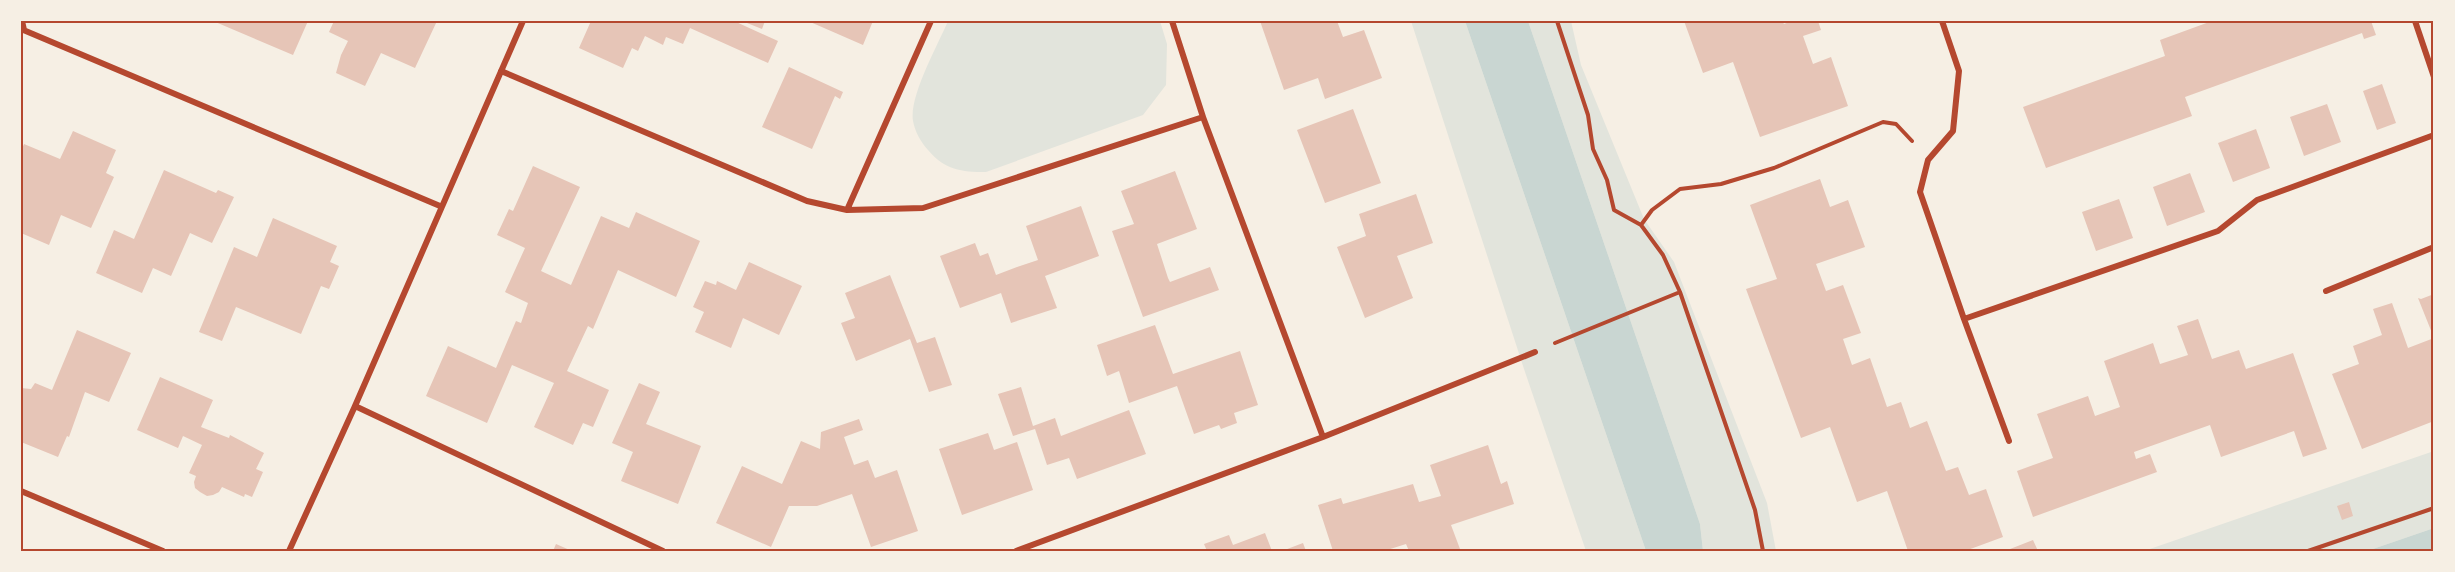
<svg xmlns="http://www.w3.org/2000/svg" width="2455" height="572" viewBox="0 0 2455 572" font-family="Signika,sans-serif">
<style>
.green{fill:#e2e4dc}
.water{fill:#c9d6d2}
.building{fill:#e6c5b7}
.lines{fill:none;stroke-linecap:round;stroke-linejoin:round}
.path{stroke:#b5482f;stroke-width:4}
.minor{stroke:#b5482f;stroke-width:6}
.neatline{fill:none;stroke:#b5482f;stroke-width:2}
</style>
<rect width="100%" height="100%" fill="#f6efe4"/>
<path class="green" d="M948,21H1160L1167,44L1166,85L1143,115L986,172C961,172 945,170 928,150C921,142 915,132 913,121C909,96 938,45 948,21Z
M1411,21H1465L1646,551H1586L1524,369Z
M1528,21H1571L1581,65L1644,219L1674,262L1767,503L1776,551H1703L1700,524Z
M2434,451V528L2367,551H2144Z"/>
<path class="water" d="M1465,21H1528L1700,524L1703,551H1646Z
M2434,528V551H2367Z"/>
<path class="building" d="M213,21H308L293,55Z
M334,21H437L415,68L381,53L365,86L336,73L341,55L348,41L329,32Z
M591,21H734L778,41L768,63L690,28L683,44L666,37L663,45L645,36L638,51L632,48L623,68L579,48Z
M742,21H765L762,29Z
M808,21H873L863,45Z
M1260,21H1337L1343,37L1364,30L1382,78L1325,99L1318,78L1284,90Z
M1684,21H1782L1784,24L1792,21H1818L1821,30L1803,36L1813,64L1831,57L1848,106L1760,137L1733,62L1703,73Z
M2212,21H2371L2376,35L2364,39L2362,33L2185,97L2192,116L2046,168L2023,107L2165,56L2160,40Z
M789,67L843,92L840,99L835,96L812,149L762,127Z
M2382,84L2396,123L2377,130L2363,91Z
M2327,104L2341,142L2304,156L2290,117Z
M1353,109L1381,183L1325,203L1297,130Z
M2256,129L2270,168L2233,182L2218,143Z
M73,131L116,150L106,173L114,177L91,228L61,215L49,245L21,233V151L24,144L60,159Z
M533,166L580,187L541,271L571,285L601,216L629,228L636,212L700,241L676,297L618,270L593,329L588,326L567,371L609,390L593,427L583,423L573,445L534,427L554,383L512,365L487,423L426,396L448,346L496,368L516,321L521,323L528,303L505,292L525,248L497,235L509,209L513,211Z
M164,170L216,193L218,190L234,197L212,243L190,233L171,276L153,268L142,293L96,273L114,230L134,239Z
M1175,171L1197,229L1157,244L1168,278L1170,282L1210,267L1219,290L1143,317L1112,231L1134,224L1121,191Z
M2190,173L2205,212L2167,226L2153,187Z
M1820,179L1830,207L1848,200L1865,247L1816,264L1826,291L1843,285L1861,333L1843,339L1852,365L1870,358L1887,407L1901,402L1910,428L1927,421L1946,471L1958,467L1969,495L1986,489L2003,537L1965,551H1908L1887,491L1857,502L1830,427L1801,438L1746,289L1777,279L1750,205Z
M1416,194L1433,243L1397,256L1413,298L1365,318L1337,247L1366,236L1359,214Z
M2119,199L2133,238L2096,251L2082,212Z
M1081,206L1099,256L1045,276L1057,308L1011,323L1001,293L960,308L940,256L975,243L980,256L988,253L996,275L1017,267L1038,260L1026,226Z
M273,218L337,246L330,262L339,266L329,289L321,286L301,334L236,307L222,341L199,332L234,247L257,257Z
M749,262L802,286L779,335L743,318L731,348L695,332L704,312L693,307L705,281L716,285L717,281L736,290Z
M890,275L917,343L935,337L952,385L929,392L910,339L856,361L841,323L855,318L845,293Z
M2434,294V421L2362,449L2332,374L2359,364L2353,346L2382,335L2373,309L2392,303L2408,348L2434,338L2418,298L2421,299Z
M2198,319L2212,359L2239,350L2246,369L2293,353L2327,449L2303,457L2294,431L2221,457L2210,425L2134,452L2136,459L2150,454L2157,472L2033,517L2017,471L2053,458L2037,414L2088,396L2095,416L2120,407L2104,361L2153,343L2160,364L2188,355L2177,326Z
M1155,325L1173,374L1240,351L1258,405L1234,413L1237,423L1221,429L1219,425L1194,434L1177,386L1129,403L1119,371L1107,376L1097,345Z
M77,330L131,353L109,402L85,392L69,437L67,436L58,457L21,442V388L31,389L35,383L52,390Z
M160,377L213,400L201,427L229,438L230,435L264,453L256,469L263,472L252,497L245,494L244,497L222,487L219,492L213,495L207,496L200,492L195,488L194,482L196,476L189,473L202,445L183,436L178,448L137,430Z
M639,383L660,392L646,424L701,446L678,504L621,481L633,452L612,443Z
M1021,387L1033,426L1055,418L1061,436L1129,410L1146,454L1077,479L1069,458L1047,465L1035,429L1013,436L998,394Z
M859,419L863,430L844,437L854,465L868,460L875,478L897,470L918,531L871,547L852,494L817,506H789L771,547L716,523L742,466L782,484L801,441L820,449L821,432Z
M988,433L994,450L1017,442L1033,490L962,515L939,449Z
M1488,445L1501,484L1507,481L1514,504L1451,525L1460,549L1453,551H1409L1406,544L1384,551H1333L1318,505L1341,498L1343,504L1413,484L1419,502L1441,496L1430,465Z
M2349,502L2353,516L2342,520L2337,506Z
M1265,533L1272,551H1207L1204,544L1229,535L1233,545Z
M2033,540L2038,551H2005Z
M1303,543L1306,551H1282Z
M556,544L572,551H553Z"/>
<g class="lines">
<path class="path" d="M1557,21L1588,115L1593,149L1607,180L1614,210L1641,225L1663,255L1680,292L1755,510L1763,551
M1641,225L1652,210L1680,189L1721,184L1774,168L1883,122L1896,124L1912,141
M1555,343L1680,292
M2308,551L2434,508"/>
<path class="minor" d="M22,21L24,30
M1172,21L1203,117L1323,437
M1942,21L1959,71L1953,131L1928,160L1920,192L1964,319L2218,231L2257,200L2434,135
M2415,21L2434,77
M21,29L440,206
M501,71L807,201L847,210L923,208L1203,117
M847,210L931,21
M2326,291L2434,247
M1964,319L2009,441
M355,406L523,21
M21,491L163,551
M289,551L355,406L663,551
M1016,551L1323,437L1535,352"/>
</g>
<rect width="2455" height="572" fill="none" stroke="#f6efe4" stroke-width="45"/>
<rect x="22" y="22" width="2410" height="528" class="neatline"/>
</svg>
